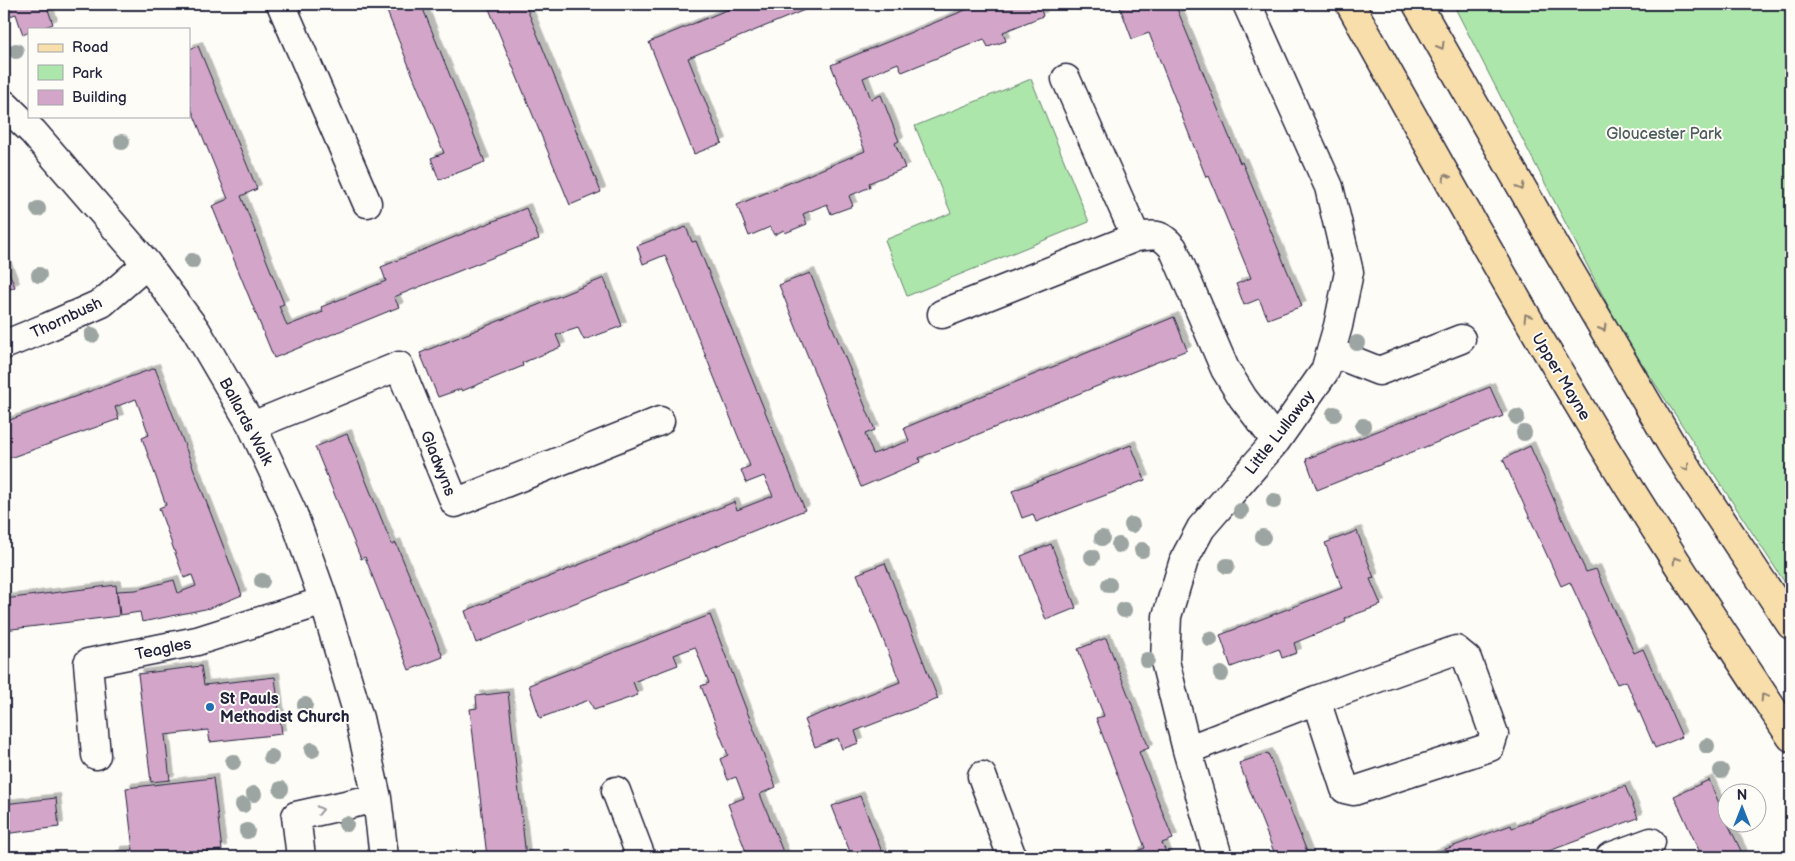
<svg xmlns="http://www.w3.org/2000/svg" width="1795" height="861" viewBox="0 0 1795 861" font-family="'Balsamiq Sans',sans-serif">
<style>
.green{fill:#ade6aa;stroke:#688472}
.building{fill:#d3a6c9;stroke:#22223b;filter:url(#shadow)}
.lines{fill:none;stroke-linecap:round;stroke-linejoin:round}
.minor-casing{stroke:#22223b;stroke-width:31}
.major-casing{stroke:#22223b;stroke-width:31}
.minor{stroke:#fdfcf7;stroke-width:28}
.major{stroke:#f8deab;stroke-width:28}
.tree{fill:#9ca5a2}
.oneway{stroke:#8d8073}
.oneway2{stroke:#9a9aa2}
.poi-dot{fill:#1f6fb2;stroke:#fdfcf7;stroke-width:2}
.labels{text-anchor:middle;stroke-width:4;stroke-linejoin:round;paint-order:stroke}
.park-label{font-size:16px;fill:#4c5d5c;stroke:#fdfcf7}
.street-label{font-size:16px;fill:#22223b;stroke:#fdfcf7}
.poi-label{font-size:16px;font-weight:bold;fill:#22223b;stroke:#fdfcf7;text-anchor:start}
</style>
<defs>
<filter id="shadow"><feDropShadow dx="4.5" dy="-4.5" stdDeviation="0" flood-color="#0004"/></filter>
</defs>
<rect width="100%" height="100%" fill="#fdfcf7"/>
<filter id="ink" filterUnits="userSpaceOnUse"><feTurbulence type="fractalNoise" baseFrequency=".02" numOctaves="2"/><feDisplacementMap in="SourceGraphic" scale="10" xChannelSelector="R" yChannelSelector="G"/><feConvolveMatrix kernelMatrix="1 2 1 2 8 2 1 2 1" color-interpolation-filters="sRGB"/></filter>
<g filter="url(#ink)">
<path class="green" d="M1453,4H1791V592L1622,333Z
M1031,79L1089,222L907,296L885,240L951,213L915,126Z"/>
<path class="building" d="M4,4H46L53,24L40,29H29V32L23,35L16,14L4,18Z
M384,4H421L485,162L439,180L431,158L444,153Z
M487,4H525L601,192L570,205Z
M741,4H819L688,58L722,143L694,154L649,42Z
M980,4H1039L1043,16L1003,32L1006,41L988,47L984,39L902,72L898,63L863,78L871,99L881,95L899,141L895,143L905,168L869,183L870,187L849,196L853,206L831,214L827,204L803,214L807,224L785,233L784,230L774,235L770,227L749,236L737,205L865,151L831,65Z
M1129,4H1175L1240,163L1242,162L1302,306L1268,319L1259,299L1244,305L1236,284L1251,278L1209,176L1206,177L1149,33L1132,39L1120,7Z
M198,46L257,189L241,196L284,304L279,306L287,326L323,312L321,307L386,281L381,267L526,208L539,239L394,297L399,307L274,358L212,206L228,199L189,103V49Z
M686,227L692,242L696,241L805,510L476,643L465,611L734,502L737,510L773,496L764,476L746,483L741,470L750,466L665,255L643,264L637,246Z
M4,260L15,287L4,292Z
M810,273L875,430L865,434L873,454L909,441L904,428L1174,317L1187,350L919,458L920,462L861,487L779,285Z
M604,278L622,326L584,340L578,328L556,335L561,347L522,363L523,366L462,391L461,389L438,397L420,353Z
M155,368L242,595L210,608L142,622L140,612L120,615L117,591L136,590L174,580L178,593L196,586L192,575L184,578L159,508L166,505L142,438L149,435L136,399L115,407L119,419L4,460V422Z
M1490,387L1503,416L1317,490L1306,459Z
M347,434L392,545L396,543L443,657L409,670L365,557L361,559L315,447Z
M1131,445L1145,480L1036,522L1033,514L1022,518L1012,491Z
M1530,446L1586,572L1596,569L1634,653L1643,649L1682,737L1655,748L1626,681L1617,684L1570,582L1561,586L1503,459Z
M1357,531L1374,578L1370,579L1381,605L1345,618L1346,622L1294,643L1297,653L1282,658L1279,649L1231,667L1220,635L1342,588L1325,543Z
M1051,544L1076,608L1046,620L1021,556Z
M885,563L938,699L855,731L859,743L842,749L838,738L815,747L804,720L900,682L857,574Z
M116,585L119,616L4,630V599Z
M710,615L776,787L760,794L785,857H737V855L746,852L728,804L744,798L736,777L728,780L720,759L728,755L701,686L709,683L695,647L674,655L678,665L633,682L638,695L594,710L589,700L540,718L529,685Z
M1106,638L1149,748L1139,752L1173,839L1162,843L1168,857H1137L1135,852L1145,848L1096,718L1104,716L1078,649Z
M201,666L204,685L275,677L282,734L210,742L208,730L165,735L170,780L151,782L138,674Z
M508,692L526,857H487L470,709L477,708L476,696Z
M1268,753L1309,857H1276L1239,763Z
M213,778L222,850L156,857H117L116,851L133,850L126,788Z
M1709,780L1728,824L1744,857H1702L1674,796Z
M1625,786L1638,818L1533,857H1424L1511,825L1512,828Z
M860,796L884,857H852L832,806Z
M56,798L59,827L4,834V804Z"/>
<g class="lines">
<g class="minor-casing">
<path id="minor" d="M281,4L367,203
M1066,79L1136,237
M4,104L33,132L147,264L196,330L252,426L293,514L324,601L359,718L377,798L384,857
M942,314L1136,237C1154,235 1160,232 1173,248L1225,369L1243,398L1276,441
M4,345L48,327L102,303L147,264
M1331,352L1379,371L1461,339
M252,426L399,366L455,503L660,421
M1187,750L1316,700L1456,650L1467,659L1494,734L1490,747L1354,791L1345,789L1316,700
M96,755L88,663L197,641L324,601
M982,776L1012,857
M616,791L641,857
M301,857L296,816L377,798
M1218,857L1187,750L1165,661L1167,616L1184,560L1201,528L1276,441L1325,371L1338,326L1349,272L1329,187L1247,4
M1610,857L1651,842"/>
</g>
<g class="major-casing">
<path id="major" d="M1350,4C1424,137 1498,270 1576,400C1644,515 1718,626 1791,737
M1417,4L1554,244L1673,447L1791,625"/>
</g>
<use href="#minor" class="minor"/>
<use href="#major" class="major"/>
</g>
<g class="tree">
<circle cx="16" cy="51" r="8"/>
<circle cx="122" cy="142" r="8"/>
<circle cx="38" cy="209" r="8"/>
<circle cx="192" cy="261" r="8"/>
<circle cx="39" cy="275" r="8"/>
<circle cx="92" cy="335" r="8"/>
<circle cx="1357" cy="343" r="8"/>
<circle cx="1334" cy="414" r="8"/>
<circle cx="1517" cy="417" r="8"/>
<circle cx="1363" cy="426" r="8"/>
<circle cx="1524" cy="433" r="8"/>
<circle cx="1274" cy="501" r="8"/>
<circle cx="1241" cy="511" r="8"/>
<circle cx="1132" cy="525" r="8"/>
<circle cx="1263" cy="537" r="8"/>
<circle cx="1102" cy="538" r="8"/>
<circle cx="1119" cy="545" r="8"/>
<circle cx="1142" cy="550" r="8"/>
<circle cx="1092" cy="557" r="8"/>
<circle cx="1227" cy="566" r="8"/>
<circle cx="262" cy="581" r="8"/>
<circle cx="1109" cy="585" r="8"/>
<circle cx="1124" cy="610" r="8"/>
<circle cx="1210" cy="639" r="8"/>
<circle cx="1147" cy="660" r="8"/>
<circle cx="1221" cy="674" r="8"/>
<circle cx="305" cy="705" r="8"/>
<circle cx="1707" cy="746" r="8"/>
<circle cx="312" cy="750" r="8"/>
<circle cx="271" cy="757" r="8"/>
<circle cx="233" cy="762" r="8"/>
<circle cx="1721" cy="771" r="8"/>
<circle cx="281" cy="789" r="8"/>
<circle cx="254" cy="794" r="8"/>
<circle cx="243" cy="805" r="8"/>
<circle cx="346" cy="824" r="8"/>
<circle cx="247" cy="831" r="8"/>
</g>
<defs><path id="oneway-chevron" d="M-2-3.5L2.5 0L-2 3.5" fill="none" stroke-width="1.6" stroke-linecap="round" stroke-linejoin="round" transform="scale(1.25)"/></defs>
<g class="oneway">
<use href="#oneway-chevron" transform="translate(1441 46) rotate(60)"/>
<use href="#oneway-chevron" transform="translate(1446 177) rotate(-120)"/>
<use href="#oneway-chevron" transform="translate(1521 187) rotate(60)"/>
<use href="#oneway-chevron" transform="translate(1527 317) rotate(-121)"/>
<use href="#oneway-chevron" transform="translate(1603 328) rotate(60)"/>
<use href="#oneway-chevron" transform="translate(1686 467) rotate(56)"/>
<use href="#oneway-chevron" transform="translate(1676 560) rotate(-123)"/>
<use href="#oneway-chevron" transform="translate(1764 697) rotate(-123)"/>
</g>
<use class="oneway2" href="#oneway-chevron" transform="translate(320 810) rotate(-12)"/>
</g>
<circle class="poi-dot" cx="210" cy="707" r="5"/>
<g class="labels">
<g class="park-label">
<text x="1664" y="139">Gloucester Park</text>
</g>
<g class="street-label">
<text transform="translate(66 317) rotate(-25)" y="6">Thornbush</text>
<text transform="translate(1562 376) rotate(59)" y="6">Upper Mayne</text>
<text transform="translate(247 421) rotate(62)" y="6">Ballards Walk</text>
<text transform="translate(1279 432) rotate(-52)" y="6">Little Lullaway</text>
<text transform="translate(439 463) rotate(68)" y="6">Gladwyns</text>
<text transform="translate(163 648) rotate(-12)" y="6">Teagles</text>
</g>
<g class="poi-label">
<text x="220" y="704">St Pauls<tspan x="220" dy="18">Methodist Church</tspan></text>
</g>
</g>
<rect width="1795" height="861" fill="none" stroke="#fdfcf7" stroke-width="20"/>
<rect x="10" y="10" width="1775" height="841" fill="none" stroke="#22223b" stroke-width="2" filter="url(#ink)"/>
<rect x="28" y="28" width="162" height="90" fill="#fdfcf7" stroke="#a5a5ac"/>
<rect x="38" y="44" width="25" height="8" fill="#f8deab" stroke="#a5a5ac"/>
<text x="72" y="52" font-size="15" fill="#22223b">Road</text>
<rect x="38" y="65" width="25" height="15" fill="#ade6aa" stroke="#a5a5ac"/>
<text x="72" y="78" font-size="15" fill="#22223b">Park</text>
<rect x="38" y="90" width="25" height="15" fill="#d3a6c9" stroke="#a5a5ac"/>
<text x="72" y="102" font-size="15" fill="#22223b">Building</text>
<g transform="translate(1742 808)"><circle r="24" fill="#fdfcf7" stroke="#a5a5ac"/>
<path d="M0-4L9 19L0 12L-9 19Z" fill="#1f6fb2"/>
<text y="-8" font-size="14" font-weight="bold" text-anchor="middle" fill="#22223b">N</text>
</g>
</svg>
